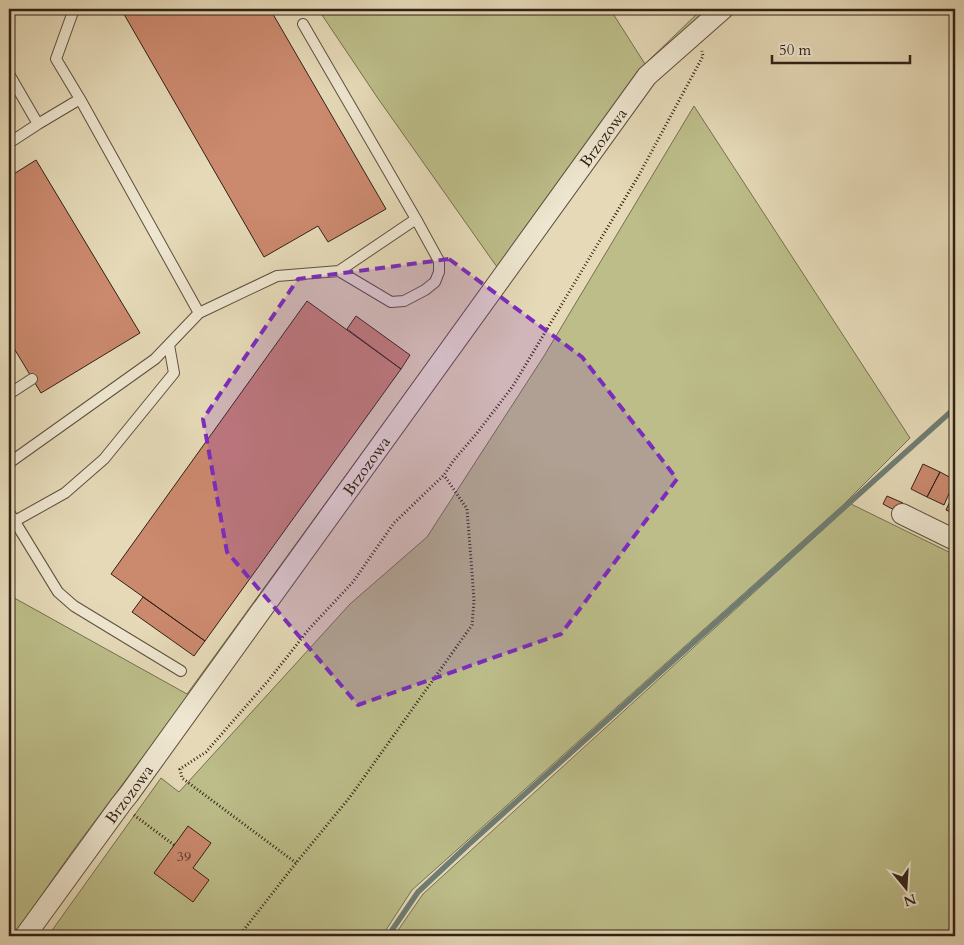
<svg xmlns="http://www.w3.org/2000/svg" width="964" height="945" viewBox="0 0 964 945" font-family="Cardo,serif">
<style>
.green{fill:#bcbd89;stroke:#766f4f}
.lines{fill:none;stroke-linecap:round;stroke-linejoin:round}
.stream{stroke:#6e7d73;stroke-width:5.5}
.building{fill:#cb896e;stroke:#312115}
.lane-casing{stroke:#5e4f3e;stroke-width:12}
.street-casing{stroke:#5e4f3e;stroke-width:22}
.path{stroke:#312115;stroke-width:3;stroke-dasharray:1 2.5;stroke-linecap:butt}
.lane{stroke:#eee6d0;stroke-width:10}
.street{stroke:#eee6d0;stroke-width:20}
.marked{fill:#7b2cbf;fill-opacity:0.2;stroke:#7b2cbf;stroke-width:4;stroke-dasharray:10 6;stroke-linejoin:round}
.labels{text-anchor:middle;stroke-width:5;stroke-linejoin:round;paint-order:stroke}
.number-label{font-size:14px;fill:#583b2b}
.street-label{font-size:16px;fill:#312115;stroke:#eee6d0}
</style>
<rect width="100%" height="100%" fill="#e5d9b7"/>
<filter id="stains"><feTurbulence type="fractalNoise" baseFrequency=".004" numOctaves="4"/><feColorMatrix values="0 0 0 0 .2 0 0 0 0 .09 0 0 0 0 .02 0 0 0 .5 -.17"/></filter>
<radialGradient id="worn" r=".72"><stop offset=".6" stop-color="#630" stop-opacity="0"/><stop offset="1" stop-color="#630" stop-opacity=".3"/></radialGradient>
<path class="green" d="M318,9H610L645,64L702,9H708L645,72L251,613L74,849L13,936H9V595L187,694L497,267L377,97Z
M694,106L910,438L843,505L412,890L382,936H48L161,778L179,792L350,604L427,537L544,356Z
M851,504L955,555V936H394L423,894Z"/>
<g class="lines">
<path class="stream" d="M388,936L418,892L468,845L955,408"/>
</g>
<path class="building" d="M121,9H270L386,209L328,242L318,226L264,257Z
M36,160L140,333L41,393L9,340V177Z
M307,301L401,369L205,641L111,574Z
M356,316L410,355L401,369L347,329Z
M923,464L940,472L927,497L911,489Z
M940,472L955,480L944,505L927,497Z
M887,496L903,503L898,512L883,504Z
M952,497L955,499V514L946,510Z
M143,597L205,641L194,656L132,612Z
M188,826L211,843L193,868L209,880L193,902L154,873Z"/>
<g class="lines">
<g class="lane-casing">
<path id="lane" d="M9,74L38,124L9,143
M38,124L80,99
M339,271L391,302L404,301L425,290L435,282L439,272V261L416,219
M199,313L277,276L339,271L416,219L303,24
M9,394L32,379
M9,463L155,359L199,313L80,99L56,59L74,9
M9,512L58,592L74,606L181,671
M15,521L65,493L104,459L174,373L169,345"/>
</g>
<g class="street-casing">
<g id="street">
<path d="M902,514L955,540"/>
<path id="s1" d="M25,936L121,804L129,794L647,76L723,9"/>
</g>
</g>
<path class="path" d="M134,815L174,845
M296,863L182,778L180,769L206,752L268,681L309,629L353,582L394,523L444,475L454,460L477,433L513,386L639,175L703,56L702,51
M239,936L296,863L350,797L472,625L474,601L472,573L467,509L444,475"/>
<use href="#lane" class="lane"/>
<use href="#street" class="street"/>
</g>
<path class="marked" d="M449,259L582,357L677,479L561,634L358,705L227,552L203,419L298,279Z"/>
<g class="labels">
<g class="number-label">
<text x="184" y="861">39</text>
</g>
<g class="street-label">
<text dy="6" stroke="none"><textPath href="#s1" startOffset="986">Brzozowa</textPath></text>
<text dy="6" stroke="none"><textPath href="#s1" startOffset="581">Brzozowa</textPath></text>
<text dy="6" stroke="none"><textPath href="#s1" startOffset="176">Brzozowa</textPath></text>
</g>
</g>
<rect width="964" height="945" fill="none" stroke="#e5d9b7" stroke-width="30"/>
<rect x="10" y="10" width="944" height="925" fill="none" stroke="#312115" stroke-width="2.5"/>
<rect x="15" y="15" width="934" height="915" fill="none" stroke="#312115"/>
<g transform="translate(906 888) rotate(162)" stroke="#eee6d0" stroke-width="4" paint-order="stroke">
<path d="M0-4L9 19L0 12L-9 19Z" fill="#312115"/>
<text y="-8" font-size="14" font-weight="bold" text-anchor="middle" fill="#312115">N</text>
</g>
<path d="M772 55v8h138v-8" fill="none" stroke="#312115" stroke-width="2.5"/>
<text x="779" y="55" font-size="15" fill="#312115" stroke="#eee6d0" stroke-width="4" paint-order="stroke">50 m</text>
<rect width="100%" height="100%" filter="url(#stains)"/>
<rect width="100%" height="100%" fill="url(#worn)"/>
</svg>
